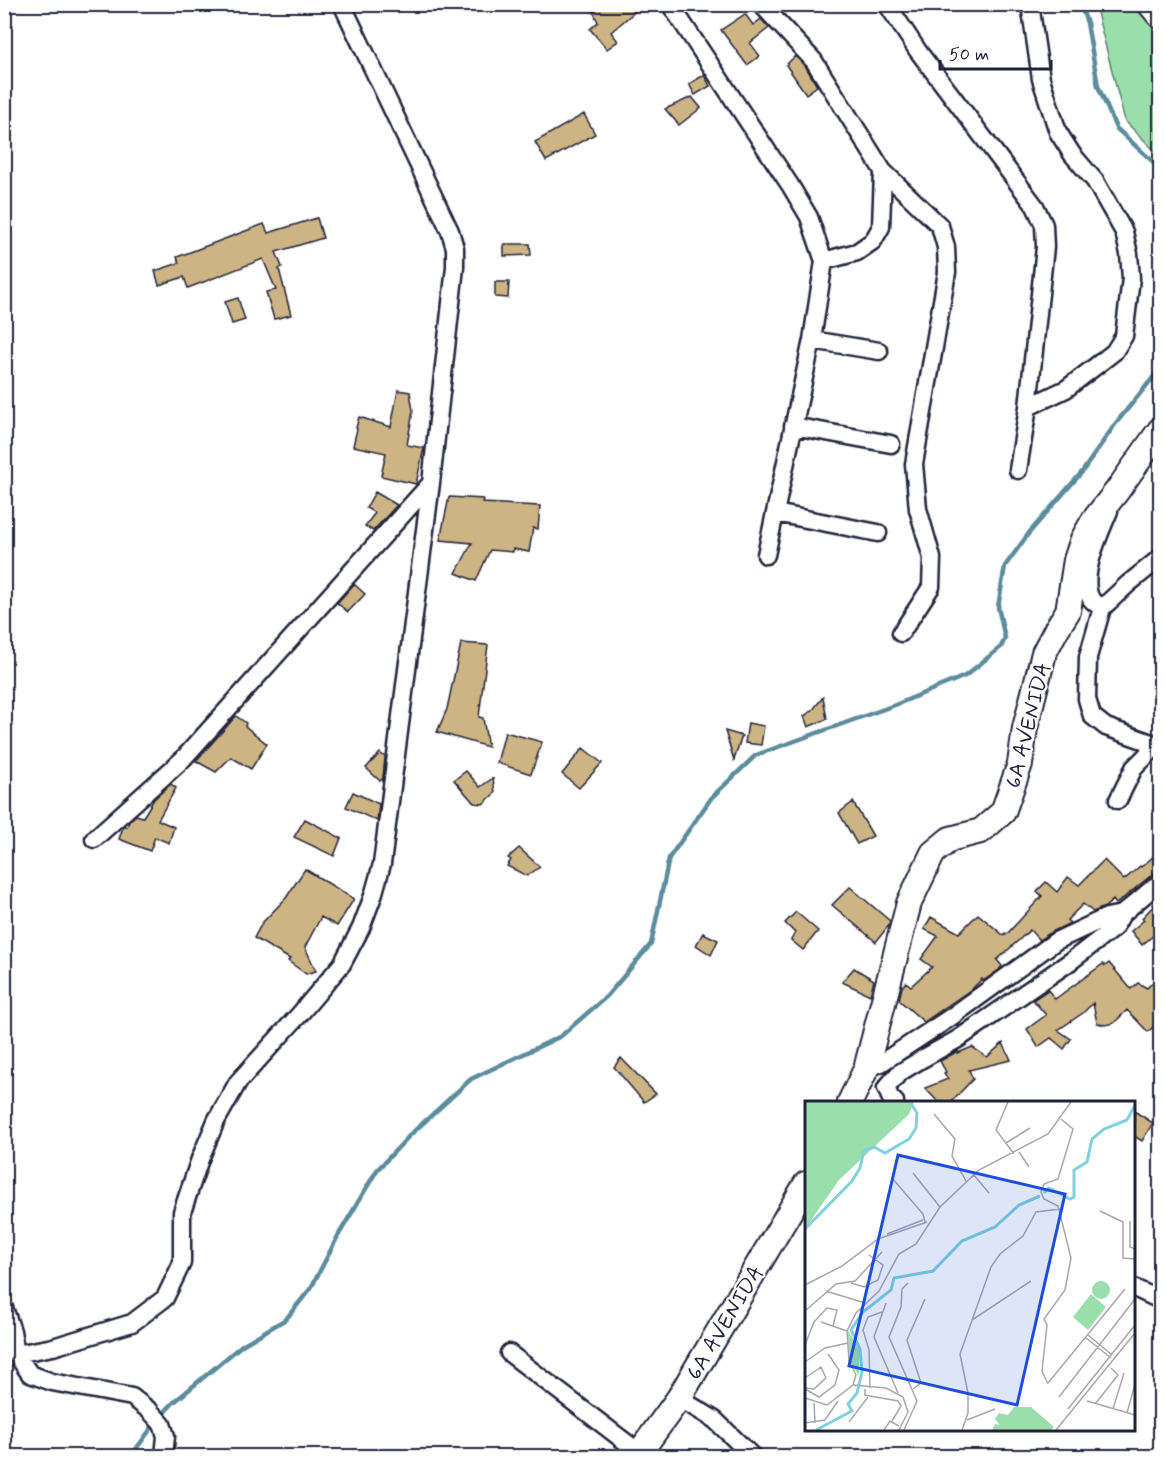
<svg xmlns="http://www.w3.org/2000/svg" width="1165" height="1461" viewBox="0 0 1165 1461" font-family="Mynerve,sans-serif">
<style>
.green{fill:#9adfab;stroke:#5e8073;stroke-width:1.5}
.lines{fill:none;stroke-linecap:round;stroke-linejoin:round}
.stream{stroke:#5c8b9d;stroke-width:4.5}
.building{fill:#cdb484;stroke:#22223b;stroke-width:1.5}
.street-casing{stroke:#22223b;stroke-width:21}
.secondary-casing{stroke:#22223b;stroke-width:28}
.street{stroke:#fff;stroke-width:16}
.secondary{stroke:#fff;stroke-width:24}
.labels{text-anchor:middle;stroke-width:4.5;stroke-linejoin:round;paint-order:stroke}
.street-label{font-size:22px;fill:#22223b;stroke:#fff}
.inset-river{fill:none;stroke:#82d1df;stroke-width:3}
.inset-road{fill:none;stroke:#a7a7b1;stroke-width:1.5}
.view{fill:#1d4ed8;fill-opacity:0.15;stroke:#1d4ed8;stroke-width:3}
.inset-edge{fill:none;stroke:#22223b;stroke-width:3}
</style>
<rect width="100%" height="100%" fill="#fff"/>
<filter id="ink" filterUnits="userSpaceOnUse"><feTurbulence type="fractalNoise" baseFrequency=".0167" numOctaves="2"/><feDisplacementMap in="SourceGraphic" scale="12" xChannelSelector="R" yChannelSelector="G"/><feConvolveMatrix kernelMatrix="1 2 1 2 8 2 1 2 1" color-interpolation-filters="sRGB"/></filter>
<g filter="url(#ink)">
<path class="green" d="M1095,5H1149L1160,20V156L1125,121Z"/>
<g class="lines">
<path class="stream" d="M1080,4L1087,23L1098,86L1116,128L1160,168
M160,1417L173,1403L242,1345L286,1319L311,1288L338,1236L377,1170L410,1135L471,1079L561,1036L607,996L651,944L669,858L712,797L756,755L895,705L965,676L1001,647L1005,638L998,607L1005,566L1029,533L1082,472L1116,423L1156,374L1160,364
M4,1456H7
M131,1456L155,1423"/>
</g>
<path class="building" d="M590,4H644L611,32L618,41L607,49L590,29L598,22Z
M745,14L753,25L761,19L769,28L750,43L760,56L747,65L721,30Z
M795,56L806,67L817,86L806,94L786,65Z
M704,75L710,86L695,95L689,84Z
M692,97L701,108L679,125L665,109Z
M584,114L595,134L546,161L535,142Z
M317,218L323,238L276,252L282,267L279,269L291,315L274,319L266,292L276,290L263,259L188,288L184,277L159,285L155,271L179,263L177,257L264,224L268,233Z
M504,244H530L531,255L504,256Z
M495,282H509L508,298L495,297Z
M238,298L245,320L232,324L225,302Z
M398,390L410,392L413,411L407,445L424,448L416,484L381,476L386,453L353,446L357,429L356,428L359,417L391,427Z
M375,492L397,505L373,531L365,526L375,513L366,508Z
M449,497L483,499L482,503L540,506L538,529L533,528L529,552L513,549V552L490,550L476,581L456,573L472,543L440,540Z
M354,584L365,594L348,612L337,603Z
M461,643L488,645L479,717L483,718L488,747L437,732L447,709Z
M823,697L827,719L808,727L804,716L812,711Z
M236,716L246,723L245,726L267,744L251,769L231,757L216,772L196,761Z
M748,723L764,726L761,745L745,743Z
M725,731L742,736L734,760Z
M505,732L542,742L531,774L497,763Z
M583,748L602,763L579,788L562,774Z
M380,753L385,757L383,778L380,781L366,768Z
M466,771L480,787L493,778L495,793L483,804L474,803L454,780Z
M171,784L176,788L158,820L174,827L169,843L155,837L150,851L119,839L123,827L124,826L127,827L129,821L136,815L143,817L154,799Z
M353,792L379,804L377,821L346,807Z
M853,802L873,836L857,844L839,813Z
M305,819L341,838L334,856L294,837Z
M519,848L540,867L527,876L507,866L511,860L508,858Z
M1161,850V871L1153,874L1116,904L1113,900L1105,907L1093,912L1083,904L1067,920L1070,923L1052,932L1039,940L1030,930L997,960L1002,966L999,970L983,981L982,979L973,988L924,1022L899,1000L902,987L906,982L911,986L932,967L921,959L938,936L924,929L931,917L959,933L978,914L1003,935L1005,933L1006,935L1042,896L1037,891L1046,882L1057,892L1068,877L1079,885L1104,860L1124,880L1140,866L1141,867Z
M305,869L354,899L337,926L321,917L305,947L316,971L306,974L288,961L290,959L254,938L262,923L286,898Z
M850,887L890,921L889,925L876,942L832,905Z
M1161,898V929L1142,945L1131,931L1144,920L1142,918Z
M796,912L818,931L803,950L791,940L795,933L785,923Z
M703,933L718,940L711,955L696,945Z
M1109,963L1131,989L1138,983L1147,988L1154,981L1161,988V1032L1154,1026L1148,1032L1127,1010L1114,1023L1105,1025L1097,1023L1093,1003L1083,1013L1058,1030L1071,1039L1064,1049L1051,1038L1038,1047L1027,1029L1046,1015L1033,1000L1048,990L1055,999L1103,964L1105,966Z
M854,968L874,980L870,995L842,982Z
M1003,1043L1011,1060L969,1070L973,1079L951,1102H938L925,1088L948,1079L944,1073L946,1072L940,1061L958,1051V1053L972,1047L987,1057Z
M621,1058L656,1094L644,1102L614,1067Z
M1134,1111L1153,1123L1142,1141L1134,1136Z"/>
<g class="lines">
<g class="street-casing">
<path id="street" d="M670,4L790,185L809,217L824,261L812,340L766,555
M761,4L814,61L883,171L940,226L946,247L947,272L914,464L918,509L932,558L931,587L901,633
M887,4L918,51L1035,206L1044,225L1045,247L1028,407L1018,470
M824,261L857,252L873,241L881,227L883,171
M812,340L879,351
M1028,407L1066,389L1114,352L1124,336L1131,278L1129,254L1124,232L1095,181L1072,154L1058,132L1041,79L1030,4
M793,426L891,444
M775,513L878,533
M1160,558L1128,584L1102,608L1088,657L1087,699L1092,716L1106,727L1160,746
M1102,608C1099,606 1093,602 1091,599C1079,576 1100,533 1109,511
M1118,800L1134,768L1160,742
M94,839L182,760L431,483
M866,1069L881,1063L904,1048L951,1017L1056,941L1107,917L1122,914L1160,882
M895,1102L891,1099L886,1088L899,1073L922,1059L958,1039L1071,961L1114,928L1122,914
M1134,1288L1160,1300
M4,1308L12,1331L16,1354L30,1374L52,1382L132,1397L150,1411L162,1424L166,1436L164,1456
M509,1353L640,1453
M16,1354L53,1347L132,1323L165,1298L182,1263V1212L200,1159L216,1121L238,1082L299,1015L342,964L361,928L373,896L382,864L431,483L455,267V248L450,231L342,4
M679,1398L715,1420L752,1456"/>
</g>
<g class="secondary-casing">
<path id="secondary" d="M1150,4L1160,16
M850,1102L866,1069L909,903L933,853L950,839L981,831L1003,812L1020,764L1025,728L1044,653L1056,630L1068,611L1076,560L1083,539L1094,520L1117,491L1160,430
M637,1456L679,1398L806,1184"/>
</g>
<use href="#street" class="street"/>
<use href="#secondary" class="secondary"/>
</g>
</g>
<g class="labels">
<g class="street-label">
<text transform="translate(1027 725) rotate(-76)" y="8">6A AVENIDA</text>
<text transform="translate(724 1322) rotate(-59)" y="8">6A AVENIDA</text>
</g>
</g>
<g transform="translate(805 1101)">
<rect width="330" height="330" fill="#fff"/>
<path d="M0,1H109L104,13L34,79L0,128ZM287 189a9 9 0 1 1 18 0a9 9 0 1 1-18 0ZM286,193L301,206L283,229L268,216ZM43,229L54,249V275L44,259ZM209,306H226L249,326L246,329H187L190,323L195,324L190,318L194,312L203,314Z" fill="#9adfab"/>
<path class="inset-river" d="M239,92L244,87L265,98L269,96V69L282,61L287,38L299,28L322,19L330,4M0,128L47,80L55,67L59,50L69,46L80,52L104,38L111,27L112,12L105,1M11,329L47,310L43,303L52,292L57,271L55,248L46,229L58,211L86,189L89,177L128,170L157,140L190,126L214,104L235,95"/>
<path class="inset-road" d="M203,1L191,29L209,53M129,13L150,38L147,55L161,80M201,42L225,27M214,51L224,66M108,72L135,106M168,73L184,92M87,77L118,113L120,121M295,110L318,121V157L330,158M325,120V146L330,148M82,133L118,119M46,182L59,186L73,179L78,164L64,154M0,184L37,165L73,138L122,121M21,190L60,202M81,202L69,236L93,292M0,210L31,183L50,180L77,151M167,219L226,180M16,221L42,230M283,234L307,254M281,237L306,257M0,244L9,221L22,207L32,209L28,225M0,261L20,247L43,242M0,277L16,266L21,277L9,288L0,287M243,282L320,188M243,283L237,270L242,224L239,218L260,189L266,157L253,105L239,98L236,91L239,83L253,78L268,28L256,18M48,284L81,287L98,296L103,311L94,329M65,287L64,249L58,229L63,216L77,211M0,288L14,296L30,284L34,269L23,253M60,288V294L93,300L96,305L87,320M108,288L116,282L102,239L120,198M254,296L330,198M0,297L22,304L48,284L51,274L44,260L42,230L51,212L74,190L94,153L111,143L135,106L174,69L243,33L266,1M282,300L330,314M9,302L10,322M290,303L313,274L306,267M263,308L330,224M308,308L319,272M322,312L330,283M162,319L190,308M44,321L63,296M0,322L20,319L33,300M79,329L85,320L94,325M99,329L112,300L84,236L96,206L97,188L103,182M157,329L163,312V292L155,253L186,166L195,153L218,135L231,111L255,108M251,329L330,232"/>
<path class="view" d="M93,54L260,93L212,304L44,265Z"/>
<rect width="330" height="330" class="inset-edge"/>
</g>
<rect width="1165" height="1461" fill="none" stroke="#fff" stroke-width="24"/>
<rect x="12" y="12" width="1141" height="1437" fill="none" stroke="#22223b" stroke-width="2" filter="url(#ink)"/>
<path d="M940 60v9h111v-9" fill="none" stroke="#22223b" stroke-width="3"/>
<text x="949" y="60" font-size="18" fill="#22223b" stroke="#ffffff" stroke-width="4.5" paint-order="stroke">50 m</text>
</svg>
